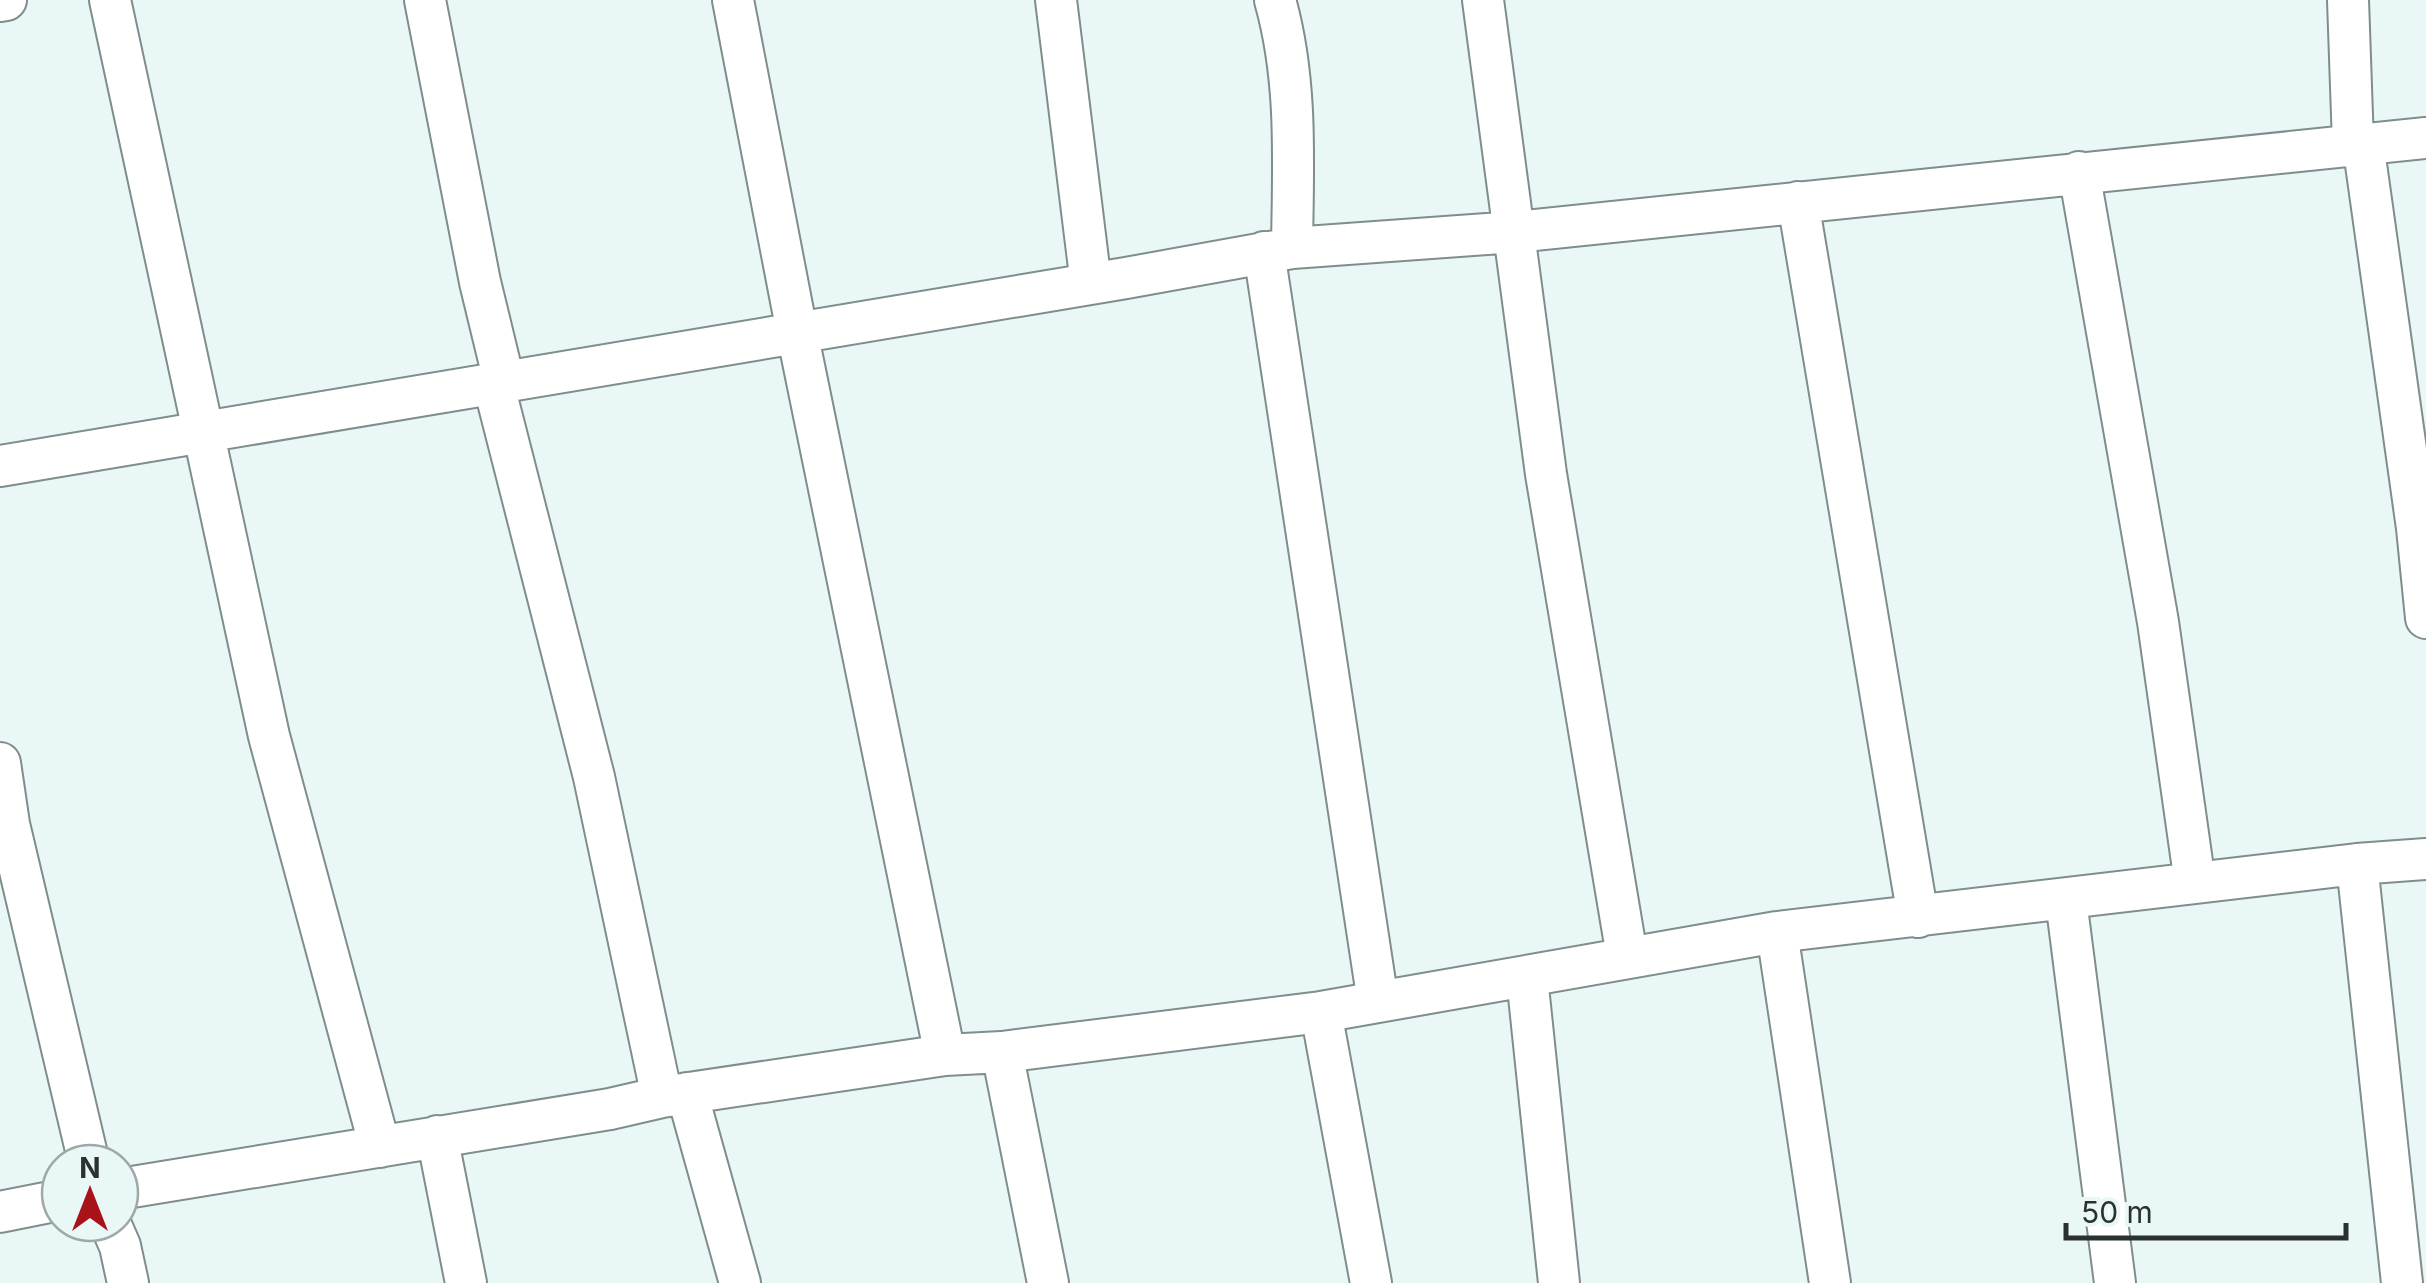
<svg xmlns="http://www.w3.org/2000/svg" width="2426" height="1283" viewBox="0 0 2426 1283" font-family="Inter,sans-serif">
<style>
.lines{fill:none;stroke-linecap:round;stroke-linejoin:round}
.minor-casing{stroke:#7f8d8c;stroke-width:44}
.minor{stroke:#fff;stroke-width:40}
</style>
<rect width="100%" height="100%" fill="#e9f8f6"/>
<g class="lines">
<g class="minor-casing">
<path id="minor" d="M110,0L269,736L380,1147
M425,0L480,282L504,381
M733,0L797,332L945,1055
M1056,0L1091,284
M1275,0C1298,81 1293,165 1292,248
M1483,0L1546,474L1627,956
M2348,0L2353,144
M0,1L6,0
M2363,143L2417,528L2426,618
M2079,172L2158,622L2195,883
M1798,202L1918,917
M1264,252L1378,1002
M493,382L594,777L662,1097
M0,466L1126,278L1292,248L1515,232L2426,138
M0,763L9,824L89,1163
M2357,864L2402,1283
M2066,900L2115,1283
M1777,932L1830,1283
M1527,977L1559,1283
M1321,1012L1371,1283
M1002,1052L1048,1283
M687,1093L740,1283
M437,1136L466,1283
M120,1189L610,1109L662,1097L945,1055L1002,1052L1321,1012L1777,932L2357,864L2426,859
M0,1212L60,1200
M110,1223L120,1246L128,1283"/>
</g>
<use href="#minor" class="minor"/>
</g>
<g transform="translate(90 1193)"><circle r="48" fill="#e9f8f6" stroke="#9da8a7" stroke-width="2.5"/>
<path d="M0-8L18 38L0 25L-18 38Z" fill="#a8131a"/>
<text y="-15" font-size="28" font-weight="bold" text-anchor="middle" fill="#2b3130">N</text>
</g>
<path d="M2066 1223v15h280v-15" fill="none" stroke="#2b3130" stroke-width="5"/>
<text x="2081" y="1223" font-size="30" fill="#2b3130" stroke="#e9f8f6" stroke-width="8" paint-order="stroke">50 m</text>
</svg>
